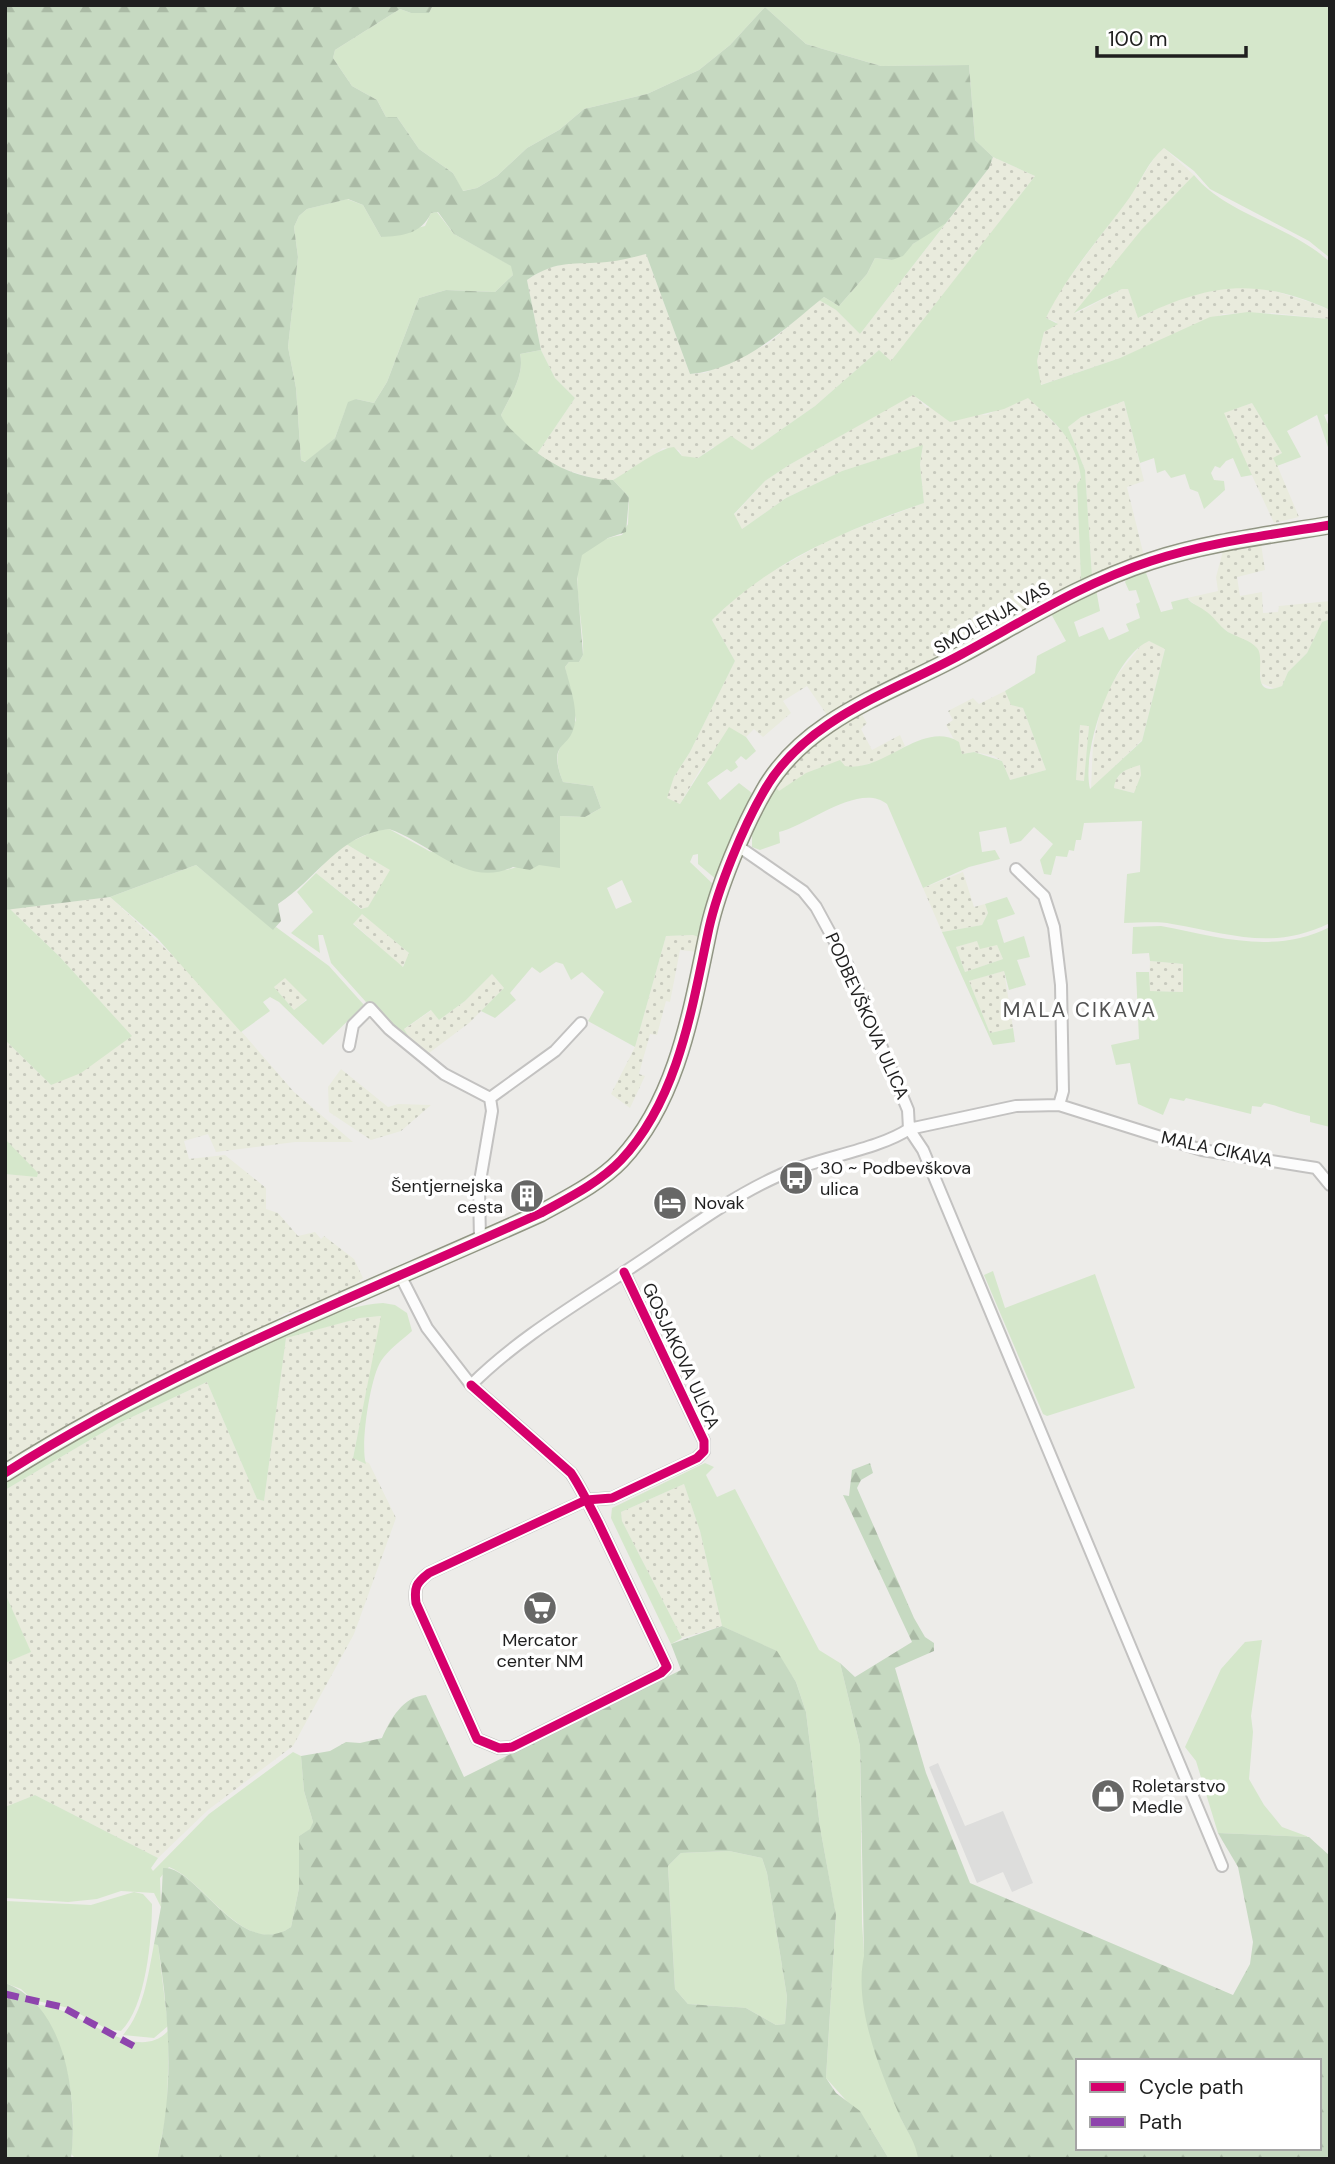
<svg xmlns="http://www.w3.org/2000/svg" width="1335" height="2164" viewBox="0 0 1335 2164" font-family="'DM Sans',sans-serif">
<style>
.farmland{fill:url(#farmland-dots)}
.grass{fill:#d5e7cb;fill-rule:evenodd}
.forest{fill:url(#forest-firs);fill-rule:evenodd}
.parking{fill:#dddddc}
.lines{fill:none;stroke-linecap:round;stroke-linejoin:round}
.street-casing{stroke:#c3c2c1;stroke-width:14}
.secondary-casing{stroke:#919583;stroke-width:19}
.street{stroke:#fcfcfc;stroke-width:10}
.secondary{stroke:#f1f3ec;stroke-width:16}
.quiet{stroke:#8e44ad;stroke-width:7;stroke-dasharray:14 7;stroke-linecap:butt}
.cycleway-casing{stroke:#fff;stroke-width:13}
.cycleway{stroke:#d6006c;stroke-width:9}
.labels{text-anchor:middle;stroke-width:7;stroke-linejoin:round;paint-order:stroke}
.street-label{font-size:18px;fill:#1f1f1f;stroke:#fff}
.poi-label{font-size:18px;fill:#1f1f1f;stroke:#fff;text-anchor:start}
.quarter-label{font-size:21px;letter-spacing:2px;fill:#525252;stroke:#fff}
</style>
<defs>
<pattern id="farmland-dots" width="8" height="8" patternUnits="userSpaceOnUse" patternTransform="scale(1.75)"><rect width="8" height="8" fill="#e9ebdd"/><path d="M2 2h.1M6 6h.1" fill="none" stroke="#c7c9bd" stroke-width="1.8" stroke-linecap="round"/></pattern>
<pattern id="forest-firs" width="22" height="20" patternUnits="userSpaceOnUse" patternTransform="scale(1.75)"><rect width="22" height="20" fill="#c6d9c1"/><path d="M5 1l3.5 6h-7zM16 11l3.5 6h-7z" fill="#aabaa5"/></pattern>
</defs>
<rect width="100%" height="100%" fill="#edece9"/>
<path class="farmland" d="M1164,148L1194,175L1075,314L1122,289H1128L1139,318L1169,303L1200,293L1238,286L1261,287L1310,302L1330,310V319L1272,313L1223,314L1120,358L1040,385L1037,361L1044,332L1057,322L1046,318L1058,293L1131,195L1156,155Z
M993,157L1035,176L891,362L878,351L815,406L752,450L713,447L698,458H691L682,456L679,450L663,448L640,466L613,480H599L557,467L537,454L575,398L555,378L541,350L527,280L545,269L572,262H605L646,254L690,374L705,373L768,344L819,300L836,310L860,334L989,168Z
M913,394L926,407L986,415L1028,397L1071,440L1079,459L1081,480L1077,484L1081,580L829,718L807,686L783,701L791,713L763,737L754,729L746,737L735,732L700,770L680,804L666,798L674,777L690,752L735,661L712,620L750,584L786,564L834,537L924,503L920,464L923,446L842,471L786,498L742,529L734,515L765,481L789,465Z
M1124,401L1144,481L1127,487L1144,556L1092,576L1085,470L1068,427L1081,417Z
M1252,403L1282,453L1274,458L1299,517L1274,523L1223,413Z
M1261,544L1265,570L1237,577L1240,596L1262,592L1263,613L1278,612L1279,606L1330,601V619L1322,622L1307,653L1288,672L1282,686L1275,689L1261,683L1258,649L1228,632L1187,598L1218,591L1216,577L1223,551Z
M1149,641L1165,648L1142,740L1091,789L1093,744L1103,699L1118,674L1142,644Z
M1005,691L1011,705L1023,708L1046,770L1010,780L1002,761L994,756L974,752L962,754L946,725L953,720L948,711L973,698L979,704Z
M861,713L867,723L861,729L872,750L900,735L905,746L885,759L854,768H818L779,792L774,785L800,754Z
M1080,725H1089L1085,781L1076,780Z
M1140,764L1141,775L1135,793L1114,788L1115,781L1126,767Z
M346,844L391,870L368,907L362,909L316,873L336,850Z
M963,872L974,907L985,904L988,913L982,925L942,932L923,888Z
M110,897L188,970L294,1092L353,1142H295L216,1152L208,1134L184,1141L189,1159L225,1155L266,1188V1209L278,1213L298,1236L315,1232L321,1239L324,1236L354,1259L363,1278L346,1291L284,1314L259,1331L5,1466V1174L31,1176L5,1139V1040L51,1085L131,1036L59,956L10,909Z
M362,913L410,954L402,967L353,923Z
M693,935L701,938L699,952L680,950L670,1002L666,1001L657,1035L650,1034L639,1074L645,1076L630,1108L611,1094L635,1047L666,936Z
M977,941L997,945L1003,959L965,972L956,947Z
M1150,961L1183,964V992L1149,991Z
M1004,971L1013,1028L990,1033L969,981Z
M492,974L504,988L469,1023L429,1053L417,1050L403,1030L432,1010L439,1020L465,1001Z
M285,977L307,999L294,1010L274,987Z
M341,1069L388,1107L398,1104L431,1105L401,1131L371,1140L329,1112L328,1087Z
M382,1316L353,1457L369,1463L396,1518L354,1634L293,1746L208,1810L158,1858L35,1795L5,1807V1663L30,1652L5,1593V1490L117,1424L207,1382L257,1499L264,1501L286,1337L360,1318Z
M684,1484L700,1531L722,1626L682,1638L622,1521L621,1512Z"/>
<path class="grass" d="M433,5H1330V258L1309,241L1210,189L1194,171L1164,148C1148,161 1141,181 1130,197C1101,237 1067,274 1046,318L1058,324L1044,332L1037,361L1041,385L1120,358L1210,317L1248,312L1330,319V413L1324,415L1330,429V453L1317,415L1287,431L1301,457L1277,466L1273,458L1282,453L1252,403L1224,413L1252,475L1241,477L1233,458L1226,461L1220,468L1215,466L1211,473L1214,480L1224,481L1225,490L1204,509L1198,492L1190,489L1185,474L1171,478L1165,470L1157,473L1154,458L1140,463L1124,401L1081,417L1068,427L1085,470L1092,576L1081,580L1077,484L1081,479C1077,439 1056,424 1028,398L1004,409L950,422L913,395L789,465L765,481L734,514L742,529L786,498L842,471L923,445L920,464L924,503C846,530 771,561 712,620L735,661L690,752L674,777L667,798L680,804L729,727L746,737L756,751L746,760L741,756L735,762L738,767L731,772L727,769L707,783L720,800L739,783L752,793L717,880L698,864V854L693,855L690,862L715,886L701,938L693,935L666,936L635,1047L588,1021L604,992L582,972L571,980L563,964L556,962L540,973L532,967L510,993L516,1000L495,1018L481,1011L504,988L492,974L465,1001L439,1020L431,1010L404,1029L417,1050L392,1031L331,963L323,935H318L320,953L291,933L313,912L297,892L316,873L361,909L368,907L390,870L346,844L377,830L389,829L429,851L506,870L521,866L560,816L585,817L601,808L593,786L563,782C550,748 562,750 576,720L565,667L569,662H579L583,655C585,630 570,572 582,554C589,543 610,537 622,535L628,524L629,497L613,480C630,471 658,448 674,447L682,456L698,458L731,436L752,450L815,406L879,350L891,361L1035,176L993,157L975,140L969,65L881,66L806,44L765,7L730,45L699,70L647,94L584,109L559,130L527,148L497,176L477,188L462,191L453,173L419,149L397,117H386L377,100L352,86L333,58L335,50L400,9L411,13H429ZM622,880L632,902L616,909L607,888ZM362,914L409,953L403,967L353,924Z
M1194,175C1224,213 1289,225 1330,262V310C1257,277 1209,283 1138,318L1128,289H1122L1074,313L1142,229Z
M347,199L363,205L381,237L425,226L431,213L437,212L454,234L512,266L513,275L495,292L446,290L419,298L387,382L374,403L356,399L345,411L335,438L306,462L301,460L296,388L288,347L298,257L294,227L299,216L307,209Z
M941,223H946L860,334L836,310L819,300L824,297L839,306L867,274L875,258L892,260Z
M541,350L555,378L575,398L537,454L504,424L501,415C510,396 525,375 520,354Z
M1140,572L1146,573L1161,612L1173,609L1171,602L1187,598C1193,605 1197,605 1204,610C1213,615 1219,626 1228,632C1237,637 1250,640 1257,648C1267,659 1247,700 1282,686L1288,672L1307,653L1322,622L1330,619V923C1272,951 1232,934 1172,924C1157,921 1140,923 1124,923L1127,874L1140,872L1142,821L1084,823L1081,840H1076L1074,851L1069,850L1067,857L1056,856L1051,875L1044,874L1040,860L1053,844L1034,827L1021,841L1010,844L1006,827L979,832L982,852L995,850L1000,859L969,867L923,888L887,804C859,782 809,825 779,832L780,843L760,850L752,847V829L774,785L779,791L806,773L840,760L845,766C884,773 922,719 959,742L962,754L974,752L1002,761L1010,780L1046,770L1023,708L1011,705L1005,691L1035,673L1037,656L1066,641L1050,612L1096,589L1100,611L1074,622L1079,637L1103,627L1109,640L1129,631L1126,624L1140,618L1136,604L1140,602L1136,590L1129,591L1125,582L1129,576ZM1149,641L1165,649L1142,741L1090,789C1081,752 1112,657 1149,641ZM1080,725L1089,726L1084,781L1076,780ZM1140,765L1141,775L1134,793L1114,788C1116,772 1127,769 1140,765Z
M196,865L273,929L276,927L329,966L364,1005L323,1045L279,1002L270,997L263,1002L270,1011L241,1032L157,938L110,897ZM285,978L307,1000L294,1010L274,987Z
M1007,897L1015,914L997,920L1004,943L1024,936L1030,957L1017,960L1026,985L1009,990L1004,971L969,981L990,1033L1013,1028L1015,1042L993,1045L942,932L982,925L988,913L985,904ZM977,941L980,949L997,945L1003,959L965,972L956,947Z
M10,909L59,956L132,1036L81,1073L51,1085L5,1040V910Z
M1161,926C1219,937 1274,955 1330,927V1127L1310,1122V1116C1293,1113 1280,1106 1264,1103L1261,1107L1252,1106L1251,1114L1186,1098L1184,1101L1170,1098L1163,1115L1138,1104L1130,1063L1116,1065L1111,1045L1139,1039L1136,972H1149L1150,991L1183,992V964L1150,961L1149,953L1132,954L1133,927Z
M5,1139L38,1173L37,1177L5,1174Z
M993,1271L1005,1308L1095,1274L1135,1388L1047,1416L1043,1414L984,1275Z
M383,1303L395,1305L407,1313L412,1331C402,1340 388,1350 381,1361C370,1378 360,1446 366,1464L353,1458L381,1316L360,1318L286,1338L264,1501L257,1499L207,1382L117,1424L5,1490V1481C86,1432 167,1390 252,1350C293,1331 337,1306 383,1303Z
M705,1463L714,1467L706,1475L717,1497L735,1489L819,1650L840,1663L860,1746L862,1923L869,2027L902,2121L917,2146L918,2159H889L869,2126L826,2078L836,1916L820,1827L806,1712L796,1682L776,1651L722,1626L700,1531L684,1484L621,1512L622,1521L682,1638L671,1644L611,1518L612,1508Z
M5,1593L31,1652L5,1663Z
M1262,1640L1251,1716L1253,1732L1249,1779L1264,1805L1282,1827L1309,1837L1218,1833L1196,1761L1185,1747L1221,1669L1245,1642Z
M293,1752L301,1756L304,1791L313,1822L311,1829L299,1836V1888L291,1927C245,1960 205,1880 169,1867L160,1878L161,1907L154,1893L121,1891L97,1899L68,1902L5,1898V1807L35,1795L158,1858L151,1868L153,1871L209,1814Z
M729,1851L762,1858L767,1873L787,1997L785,2024L776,2025L746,2008L688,2004L675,1989L668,1866L681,1853Z
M134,1892L143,1894L152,1904C152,1938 146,2007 121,2031L107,2029L69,2008L33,2000L21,1989L5,1983V1901L91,1905Z
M154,1944H158L168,2026L154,2038L123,2035C144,2011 148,1975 154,1944Z
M38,2005C77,2005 135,2068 169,2030L167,2112L157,2159H76L71,2154C77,2112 70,2067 52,2029C48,2020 41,2014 38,2005Z"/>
<path class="forest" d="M9,5H433L429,13H411L400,9L335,50L333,58L352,86L377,100L386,117H397L419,149L453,173L463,191L477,188L497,176L527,148L559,130L584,109L647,94L699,70L730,45L765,7L806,44L881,66L969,65L975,140L993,157L989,168L946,223L913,244L903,256L892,260L875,258L867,274L839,306L824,297C784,329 744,369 690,374L646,254C633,257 620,261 607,262C574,265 558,259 527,280L541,350L520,354C525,375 510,396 501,415C505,425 511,429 518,436C544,462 575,479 613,480L629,497L626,532L608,538L582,555L577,579L583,655L579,662H569L565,667C569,683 577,705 575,722C571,752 546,738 563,782L593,786L601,808L585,817L560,816V868L539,865L530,870L513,867C467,889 431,843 389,829C339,834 317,879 278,904L281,921L273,930L196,865L110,897L5,910V7ZM348,199L363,205L381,237C403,236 421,234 431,213L438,212L454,234L511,266L513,275L495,292L446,290L419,298L387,382L374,403L356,399L348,402L335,438L305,462L301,460L296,388L288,347L298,257L294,227L299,216L307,209Z
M870,1463L873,1473L861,1480L857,1488L914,1618L925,1637L934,1643V1651L895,1668L926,1773L970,1883L1233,1995L1250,1964L1253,1942L1238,1867L1218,1833L1309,1837L1330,1856V2159H918C916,2143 908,2133 901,2119C881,2073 853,2007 864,1956L860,1746L840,1663L855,1677L912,1642L843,1495L849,1496L852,1470ZM1078,2061H1319V2148H1078Z
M722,1626L777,1651L796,1682L806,1712L820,1827L836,1915L826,2078L836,2093L860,2111L889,2159H157C175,2088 169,2016 158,1945L154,1944L161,1907L163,1868C196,1864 240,1962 291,1927L299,1888V1836L310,1829L313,1822L304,1791L301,1756L330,1751L346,1742L360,1743L382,1738C390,1720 403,1696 426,1695L464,1777L681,1670L671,1644ZM729,1851L762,1858L767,1873L787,1997L785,2024L776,2025L746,2008L688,2004L675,1989L668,1866L681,1853Z
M5,1983C68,2006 78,2102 71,2159H5Z"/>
<path class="parking" d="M938,1763L965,1826L1003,1811L1033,1883L1012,1892L1003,1872L977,1883L929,1767Z"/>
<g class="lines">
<g class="street-casing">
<path id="street" d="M1016,869L1044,896L1054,927L1061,985L1063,1091L1059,1105
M349,1046L353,1025L370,1008L389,1029L444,1074L490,1098L492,1111L479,1187L480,1241
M490,1098L555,1051L581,1023
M909,1129L923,1150L1222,1866
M909,1129L1016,1106L1059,1105L1202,1150L1316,1168L1330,1185
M400,1275L427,1328L471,1385C517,1339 575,1305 629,1269C678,1237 725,1200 778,1176C815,1158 878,1150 909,1129L908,1110L848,966L816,907L803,891L738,846
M471,1385L571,1473C581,1488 589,1505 598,1522L667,1667L661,1673L512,1747L499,1748L477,1739L416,1603C414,1587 416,1583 429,1573L586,1500L612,1498L697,1458L704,1451V1441L624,1272"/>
</g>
<g class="secondary-casing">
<path id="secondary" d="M5,1473C174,1366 360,1295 541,1213C568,1198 599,1183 621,1160C679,1098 692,1007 709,928C718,888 743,827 764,791C805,718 893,692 962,654C1025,620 1083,583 1151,561C1208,542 1271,535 1330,525"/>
</g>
<use href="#street" class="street"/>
<use href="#secondary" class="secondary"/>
<path class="quiet" d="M5,1994L62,2007L139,2049"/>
<g class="cycleway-casing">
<path id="cycleway" d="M471,1385L571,1473C581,1488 589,1505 598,1522L667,1667L661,1673L512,1747L499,1748L477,1739L416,1603C414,1587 416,1583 429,1573L586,1500L612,1498L697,1458L704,1451V1441L624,1272
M5,1473C174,1366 360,1295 541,1213C568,1198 599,1183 621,1160C679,1098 692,1007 709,928C718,888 743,827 764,791C805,718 893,692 962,654C1025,620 1083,583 1151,561C1208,542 1271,535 1330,525"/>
</g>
<use href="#cycleway" class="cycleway"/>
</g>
<defs>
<g id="bus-disc" transform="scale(1.75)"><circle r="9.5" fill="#676766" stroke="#fff"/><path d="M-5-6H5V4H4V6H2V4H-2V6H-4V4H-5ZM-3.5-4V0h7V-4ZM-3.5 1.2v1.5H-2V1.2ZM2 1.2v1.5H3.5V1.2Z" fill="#fff"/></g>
<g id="building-disc" transform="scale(1.75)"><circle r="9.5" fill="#676766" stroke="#fff"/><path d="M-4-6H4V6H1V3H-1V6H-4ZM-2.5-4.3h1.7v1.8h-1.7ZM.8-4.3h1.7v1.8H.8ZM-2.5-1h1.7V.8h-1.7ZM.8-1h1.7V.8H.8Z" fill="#fff"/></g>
<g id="hotel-disc" transform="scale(1.75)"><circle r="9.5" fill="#676766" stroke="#fff"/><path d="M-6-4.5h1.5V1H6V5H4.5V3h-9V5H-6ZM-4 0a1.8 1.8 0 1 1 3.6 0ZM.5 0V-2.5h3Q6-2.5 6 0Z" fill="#fff"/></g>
<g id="supermarket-disc" transform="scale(1.75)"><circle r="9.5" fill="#676766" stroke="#fff"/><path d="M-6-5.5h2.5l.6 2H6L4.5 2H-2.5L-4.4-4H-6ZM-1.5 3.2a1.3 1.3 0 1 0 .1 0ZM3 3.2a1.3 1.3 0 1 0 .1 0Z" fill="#fff"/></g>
<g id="shop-disc" transform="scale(1.75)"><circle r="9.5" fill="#676766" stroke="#fff"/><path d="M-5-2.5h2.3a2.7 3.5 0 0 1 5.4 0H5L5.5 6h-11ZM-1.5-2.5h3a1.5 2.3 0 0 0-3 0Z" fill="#fff"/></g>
</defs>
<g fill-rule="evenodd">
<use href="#bus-disc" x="796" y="1178"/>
<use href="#building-disc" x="527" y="1196"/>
<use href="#hotel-disc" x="670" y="1203"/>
<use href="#supermarket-disc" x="540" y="1608"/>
<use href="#shop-disc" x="1108" y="1796"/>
</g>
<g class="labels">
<g class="street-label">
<text transform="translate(992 618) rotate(-29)" y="6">SMOLENJA VAS</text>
<text transform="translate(867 1016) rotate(66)" y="6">PODBEVŠKOVA ULICA</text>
<text transform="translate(1217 1149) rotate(12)" y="6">MALA CIKAVA</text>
<text transform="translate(681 1356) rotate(65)" y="6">GOSJAKOVA ULICA</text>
</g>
<g class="poi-label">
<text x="820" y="1174">30 ~ Podbevškova<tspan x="820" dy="21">ulica</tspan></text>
<text x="503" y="1192" text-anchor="end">Šentjernejska<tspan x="503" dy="21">cesta</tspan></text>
<text x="694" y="1209">Novak</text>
<text x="540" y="1646" text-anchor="middle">Mercator<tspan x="540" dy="21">center NM</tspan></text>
<text x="1132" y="1792">Roletarstvo<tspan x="1132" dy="21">Medle</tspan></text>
</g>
<g class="quarter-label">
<text x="1080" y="1017">MALA CIKAVA</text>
</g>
</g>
<rect width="1335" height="2164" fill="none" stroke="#1f1f1f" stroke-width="14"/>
<rect x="1076" y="2059" width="245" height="91" fill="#ffffff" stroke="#a5a5a5" stroke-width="2"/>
<rect x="1090" y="2082" width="35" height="10" fill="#d6006c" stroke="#a5a5a5" stroke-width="2"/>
<text x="1139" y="2094" font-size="21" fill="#1f1f1f">Cycle path</text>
<rect x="1090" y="2117" width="35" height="10" fill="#8e44ad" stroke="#a5a5a5" stroke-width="2"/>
<text x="1139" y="2129" font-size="21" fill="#1f1f1f">Path</text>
<path d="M1097 46v10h149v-10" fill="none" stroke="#1f1f1f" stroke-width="3.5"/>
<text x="1108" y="46" font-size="21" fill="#1f1f1f" stroke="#ffffff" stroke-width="5" paint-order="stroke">100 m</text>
</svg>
